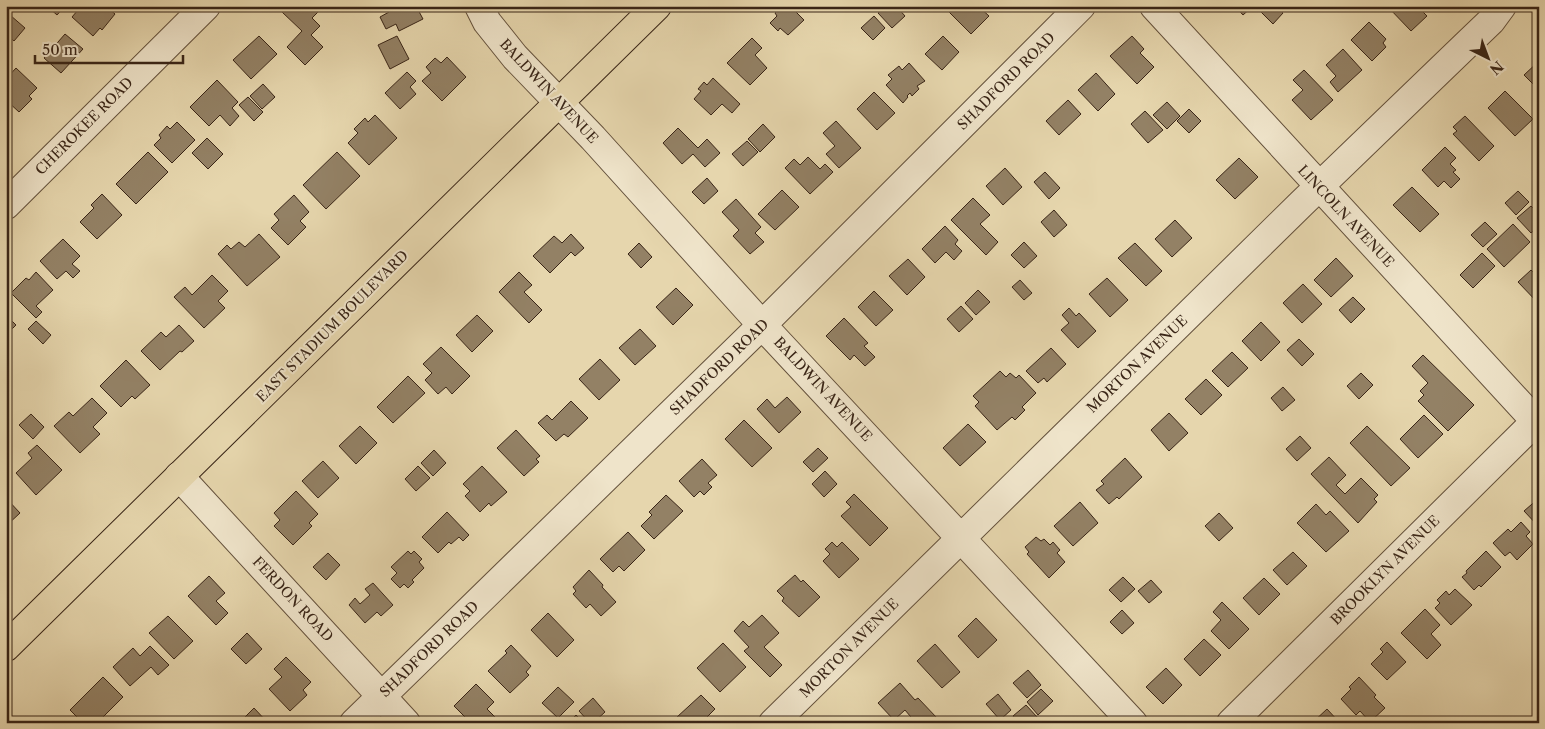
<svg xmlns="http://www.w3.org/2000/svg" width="1545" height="729" viewBox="0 0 1545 729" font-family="'Libre Caslon Text',serif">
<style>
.building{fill:#938165;stroke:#392517}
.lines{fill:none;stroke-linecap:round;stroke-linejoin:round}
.minor-casing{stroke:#64513c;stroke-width:30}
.major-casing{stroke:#392517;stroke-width:30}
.minor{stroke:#efe4ca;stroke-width:28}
.major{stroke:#e6d6ad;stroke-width:28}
.labels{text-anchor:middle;stroke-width:4;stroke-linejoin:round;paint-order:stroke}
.street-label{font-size:14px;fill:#392517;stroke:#efe4ca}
</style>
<rect width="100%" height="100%" fill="#e6d6ad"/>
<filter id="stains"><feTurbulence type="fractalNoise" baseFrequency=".004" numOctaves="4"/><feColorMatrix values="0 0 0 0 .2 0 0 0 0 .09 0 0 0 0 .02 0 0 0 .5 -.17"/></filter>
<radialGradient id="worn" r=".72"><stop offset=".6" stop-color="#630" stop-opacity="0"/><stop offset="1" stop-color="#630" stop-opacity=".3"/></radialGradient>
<path class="building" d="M47,6H65L57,15Z
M75,6H106L115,14L102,30L100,28L93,36L72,17L78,10Z
M288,6H324L312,18L320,26L311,35L323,47L305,65L287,47L302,31L282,12Z
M387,6H416L423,19L399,31L396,24L386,29L380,17L389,12Z
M785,6H796L799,9L796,12L804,20L788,35L780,28L778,31L770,23L777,16L775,13L781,7L782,9Z
M886,6H896L905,16L892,28L878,13Z
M943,6H978L989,16L971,34Z
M1235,6H1253L1243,15Z
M1266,6H1276L1283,13L1273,24L1261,12Z
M1387,6H1417L1427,16L1411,31Z
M10,15L25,28L14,41L6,34V18Z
M874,16L885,28L873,40L861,28Z
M1369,22L1386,39L1383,43L1386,47L1372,61L1351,40Z
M65,34L83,49L61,73L44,58Z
M259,36L277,54L251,79L233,60Z
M397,36L409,59L390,69L378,45Z
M943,36L959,52L942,70L925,54Z
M1132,36L1144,49L1140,53L1154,67L1137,84L1110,56Z
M752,38L762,48L755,55L767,68L750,85L727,63Z
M1343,49L1362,70L1338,92L1330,82L1336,76L1326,65Z
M447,57L466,77L442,101L422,81L431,73L426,67L435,58L441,63Z
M1539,61V90L1524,75Z
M909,63L925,81L917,86L919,89L912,96L910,93L907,96L908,97L903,103L886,85L892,79L888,75L899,66L902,70Z
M16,68L37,88L29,96L32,99L19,112L6,100V79Z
M1304,70L1333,100L1311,120L1292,100L1303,90L1293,80Z
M407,72L416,81L410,87L416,94L400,109L385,93Z
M1096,73L1115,94L1098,111L1078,90Z
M713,78L740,104L732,113L722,104L711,115L694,99L701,91L698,89L704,82L707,85Z
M217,80L238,102L232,108L239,116L230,126L220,115L209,126L190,107Z
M263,84L275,97L262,109L250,96Z
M1505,91L1533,119L1515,136L1488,108Z
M874,92L895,113L877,130L857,109Z
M248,97L263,112L254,121L239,105Z
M1068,100L1081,114L1059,135L1046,121Z
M1167,102L1180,116L1167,129L1153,115Z
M1189,109L1201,121L1189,133L1177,121Z
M1145,111L1163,130L1148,143L1131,124Z
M375,115L397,138L369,165L348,143L358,133L354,129L365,118L368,122Z
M1465,116L1494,146L1479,161L1453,134L1457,131L1453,127Z
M836,121L861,148L839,168L826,154L835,146L823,133Z
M177,122L195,140L172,163L154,145L161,138L159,135L167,126L170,129Z
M763,124L775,137L760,152L748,139Z
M678,128L698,148L707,139L720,153L705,167L693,154L682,164L663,143Z
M207,138L223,154L208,169L192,153Z
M747,141L758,152L743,166L732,154Z
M1445,147L1456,158L1450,164L1456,170L1453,172L1460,179L1451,188L1444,181L1438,187L1422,170Z
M148,152L168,172L136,204L116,184Z
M337,152L360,176L326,209L303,185Z
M808,157L820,169L825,164L833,172L810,194L785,168L794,159L800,165Z
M1239,158L1258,177L1235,199L1216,180Z
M1005,168L1022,187L1003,205L986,186Z
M1045,172L1060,188L1049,199L1034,182Z
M707,178L718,191L704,204L692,192Z
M1412,187L1439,214L1420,232L1393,205Z
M782,190L799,207L775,230L758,214Z
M1518,191L1529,202L1516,215L1505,203Z
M102,194L122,215L97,239L80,222L94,208L91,205Z
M294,195L309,212L300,221L306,227L288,245L271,228L279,220L274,214Z
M973,198L990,215L980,224L998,242L986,255L951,220Z
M736,199L761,227L755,233L764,242L750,254L733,236L739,230L722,212Z
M1531,206L1539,214V226L1531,233L1517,218Z
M1054,210L1067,225L1054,237L1041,222Z
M1175,220L1192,238L1172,257L1155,239Z
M1485,222L1497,234L1483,247L1471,235Z
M1513,224L1530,242L1504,267L1487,249Z
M945,226L958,240L955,244L962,251L954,260L946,252L935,263L922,249Z
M259,234L280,257L247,286L218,254L227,245L231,249L239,242L245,247Z
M571,234L584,248L575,256L571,252L550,273L533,256L554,236L562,243Z
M63,239L80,256L72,264L80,271L73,278L66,271L57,279L40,261Z
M1024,242L1037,256L1024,268L1011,255Z
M639,243L652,257L641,268L628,254Z
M1135,243L1162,271L1146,286L1118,258Z
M1482,253L1495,266L1473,288L1460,275Z
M1336,258L1353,276L1331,297L1314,280Z
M908,259L925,277L907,295L889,276Z
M1531,270L1537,276L1539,274V304L1518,282Z
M36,272L53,290L36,306L42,312L36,318L11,293L26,278L29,280Z
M519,272L532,285L524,292L542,310L529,323L499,292Z
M212,275L228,291L218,301L225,308L204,328L174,297L185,287L192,295Z
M1107,278L1128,300L1110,317L1089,294Z
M1020,280L1032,293L1024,300L1012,287Z
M1303,284L1322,304L1302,323L1283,303Z
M676,288L693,305L673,325L656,307Z
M978,290L990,302L976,315L965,303Z
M874,291L893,310L876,326L858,307Z
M1353,297L1365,309L1351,323L1339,310Z
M961,306L973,319L959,332L947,319Z
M1069,308L1076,316L1079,313L1096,331L1078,348L1061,330L1069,323L1062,315Z
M6,315L16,325L8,333L6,331Z
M477,315L493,331L472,352L456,335Z
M844,318L868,343L864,346L875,357L865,366L854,355L850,360L826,336Z
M36,321L51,335L43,344L28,329Z
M1261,322L1280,342L1261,361L1242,341Z
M179,325L194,341L182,352L180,351L160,370L141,351L161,332L166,337Z
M640,329L656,346L635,365L619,348Z
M1299,339L1314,354L1302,366L1287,350Z
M441,347L470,376L452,394L446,387L438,394L425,380L432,373L423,364Z
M1051,348L1066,364L1047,382L1044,378L1038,383L1026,371Z
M1232,352L1248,368L1228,387L1212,371Z
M1423,355L1474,405L1448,431L1418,401L1424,395L1420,391L1428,383L1412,366Z
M600,359L620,380L599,400L579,379Z
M126,360L150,385L135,399L132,396L121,407L100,386Z
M1000,371L1006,377L1010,373L1016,378L1019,375L1036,393L1022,407L1025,410L1015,420L1012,417L997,430L975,406L979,402L973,396Z
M1361,373L1373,385L1359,399L1347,386Z
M408,376L425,393L393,423L377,407Z
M1206,379L1222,395L1201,415L1185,399Z
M1283,387L1295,400L1282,411L1271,398Z
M787,397L801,412L779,433L757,409L767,399L775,408Z
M92,398L107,413L93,427L100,434L80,453L54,426L69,412L73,416Z
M571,401L588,418L568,437L564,434L556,441L538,423L547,415L552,420Z
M1169,413L1188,433L1169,451L1151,430Z
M31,414L44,427L33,439L19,425Z
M1424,415L1443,434L1418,458L1400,439Z
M744,420L772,448L752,467L725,439Z
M968,424L986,442L960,466L943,448Z
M360,426L377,443L356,464L339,446Z
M1367,426L1410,468L1391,486L1350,443Z
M516,430L540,456L536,459L539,462L524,476L497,448Z
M1300,436L1311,448L1297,461L1286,449Z
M37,445L62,470L36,495L16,473L32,458L28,453Z
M818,448L828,458L813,472L803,462Z
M434,450L446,463L433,476L421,463Z
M1329,457L1346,475L1336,485L1345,494L1361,478L1378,495L1374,499L1377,502L1358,523L1311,474Z
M1125,458L1142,477L1119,499L1117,497L1109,504L1096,490L1104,484L1101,481Z
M702,459L717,475L708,483L712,487L704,495L700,491L694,497L679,481Z
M323,461L339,478L318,498L302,481Z
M418,466L430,478L416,491L405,479Z
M482,466L507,492L491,506L489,503L480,512L465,496L470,491L463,484Z
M825,471L837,484L824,497L812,484Z
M296,491L318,514L309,523L312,526L293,545L274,526L280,520L274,513Z
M854,494L888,528L870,546L841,516L851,507L846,502Z
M666,495L683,511L654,539L641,526L652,515L649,512Z
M6,498L20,513L6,526Z
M1539,498V527L1524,511Z
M1080,502L1098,523L1073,546L1054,526Z
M1316,504L1326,515L1330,511L1349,531L1326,552L1297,523Z
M447,512L469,535L463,541L459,537L451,544L449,542L438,553L422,537Z
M1219,513L1233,528L1219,541L1205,526Z
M1521,522L1530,532L1526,536L1533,544L1517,560L1510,552L1505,556L1493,543L1508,529L1511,532Z
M628,532L645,550L624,571L619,566L613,572L600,559Z
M1036,537L1041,541L1044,539L1050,545L1053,542L1060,550L1057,553L1065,562L1049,578L1027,554L1029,552L1025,547Z
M832,542L837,547L842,542L859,559L839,578L823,561L830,554L825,549Z
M408,551L411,554L414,551L422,559L419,562L424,568L412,580L414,582L408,588L404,584L400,588L391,579L397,573L391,567Z
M1486,551L1501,567L1481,587L1479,585L1474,590L1462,577L1467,573L1466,571Z
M1293,552L1307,566L1287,585L1273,570Z
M328,553L340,565L326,580L313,567Z
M589,570L603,585L602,587L616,602L601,616L590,604L586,608L573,594L576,591L573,587Z
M795,575L801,582L803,580L820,597L799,617L782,601L784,598L777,591Z
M209,576L225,593L216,601L228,613L216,625L188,596Z
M1123,577L1135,589L1121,602L1109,590Z
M1264,578L1280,594L1259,615L1243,598Z
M1151,580L1162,592L1149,603L1138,591Z
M373,583L393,605L381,616L377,612L365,623L349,605L355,598L360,604L370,595L365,589Z
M1455,589L1472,605L1451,625L1435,608L1440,603L1437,600L1446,591L1449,595Z
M1222,602L1249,629L1229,649L1211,631L1221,620L1213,612Z
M1425,609L1440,625L1431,634L1441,645L1427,659L1401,633Z
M1122,610L1134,623L1122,634L1110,622Z
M548,613L574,640L557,657L531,630Z
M762,615L779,633L764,647L782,665L770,677L744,651L749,647L734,631L743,621L749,627Z
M168,616L193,641L174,659L149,633Z
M976,618L997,640L978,658L958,636Z
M247,633L262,649L246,664L231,649Z
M1204,639L1221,655L1200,676L1184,659Z
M1387,642L1406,662L1387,680L1371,664L1383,652L1380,649Z
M723,643L746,667L720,692L697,668Z
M935,644L960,672L942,688L917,661Z
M511,645L531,666L526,672L529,675L510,693L488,671L507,653L505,651Z
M150,646L169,665L158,675L151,667L130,686L113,667L133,648L140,656Z
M286,657L311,682L303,690L307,695L290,711L269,689L282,677L274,669Z
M1166,668L1182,685L1163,704L1146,687Z
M1028,670L1041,685L1027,698L1013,683Z
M103,677L123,697L97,723H83L70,710Z
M1359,677L1376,695L1374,697L1385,708L1370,722L1360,711L1356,715L1341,699L1351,689L1349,687Z
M900,683L915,700L918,698L937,718L932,723H916L905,710L894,720L878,703Z
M476,684L494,702L487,709L496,718L491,723H471L454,706Z
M558,687L574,702L558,718L542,703Z
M1041,689L1053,701L1038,715L1027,702Z
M998,694L1011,710L1000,720L986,704Z
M701,695L715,709L701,723H683L677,717Z
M593,698L605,712L593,723H590L579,711Z
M1026,705L1038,718L1033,723H1018L1013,716Z
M254,708L268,723H239Z
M1327,709L1340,723H1312Z
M576,715L584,723H568Z"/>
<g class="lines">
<g class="minor-casing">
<path id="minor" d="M479,6L487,22L515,57L593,138L762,325L1133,723
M1154,6L1539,425
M6,205L206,6
M179,476L406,723
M354,723L762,325L1081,6
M773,723L1301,204L1467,44L1491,21L1502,6
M1231,723L1539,418"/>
</g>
<g class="major-casing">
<path id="major" d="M6,647L657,6"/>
</g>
<use href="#minor" class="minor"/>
<use href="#major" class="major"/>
</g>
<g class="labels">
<g class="street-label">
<text transform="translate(1006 81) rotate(-45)" y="5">SHADFORD ROAD</text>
<text transform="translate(549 91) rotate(47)" y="5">BALDWIN AVENUE</text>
<text transform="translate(84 126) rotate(-45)" y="5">CHEROKEE ROAD</text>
<text transform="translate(1346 216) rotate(47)" y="5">LINCOLN AVENUE</text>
<text transform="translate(332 326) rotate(-45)" y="5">EAST STADIUM BOULEVARD</text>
<text transform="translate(1137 364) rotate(-44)" y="5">MORTON AVENUE</text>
<text transform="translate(719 367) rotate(-44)" y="5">SHADFORD ROAD</text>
<text transform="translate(823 389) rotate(47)" y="5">BALDWIN AVENUE</text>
<text transform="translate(1385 570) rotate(-45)" y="5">BROOKLYN AVENUE</text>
<text transform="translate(293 599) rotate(47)" y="5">FERDON ROAD</text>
<text transform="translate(849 648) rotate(-45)" y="5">MORTON AVENUE</text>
<text transform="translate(429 649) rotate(-44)" y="5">SHADFORD ROAD</text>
</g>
</g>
<rect width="1545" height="729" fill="none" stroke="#e6d6ad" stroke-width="25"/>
<rect x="8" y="8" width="1530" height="714" fill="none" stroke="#392517" stroke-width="2.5"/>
<rect x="12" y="12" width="1520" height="704" fill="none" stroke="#392517"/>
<g transform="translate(1488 58) rotate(138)" stroke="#efe4ca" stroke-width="4" paint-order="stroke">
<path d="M0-4L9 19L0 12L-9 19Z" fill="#392517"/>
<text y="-8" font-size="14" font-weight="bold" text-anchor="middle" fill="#392517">N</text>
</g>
<path d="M35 55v8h148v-8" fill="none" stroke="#392517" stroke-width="2.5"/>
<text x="42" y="55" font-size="15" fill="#392517" stroke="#efe4ca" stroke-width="4" paint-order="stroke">50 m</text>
<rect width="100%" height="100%" filter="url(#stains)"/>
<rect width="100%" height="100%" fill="url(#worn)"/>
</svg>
